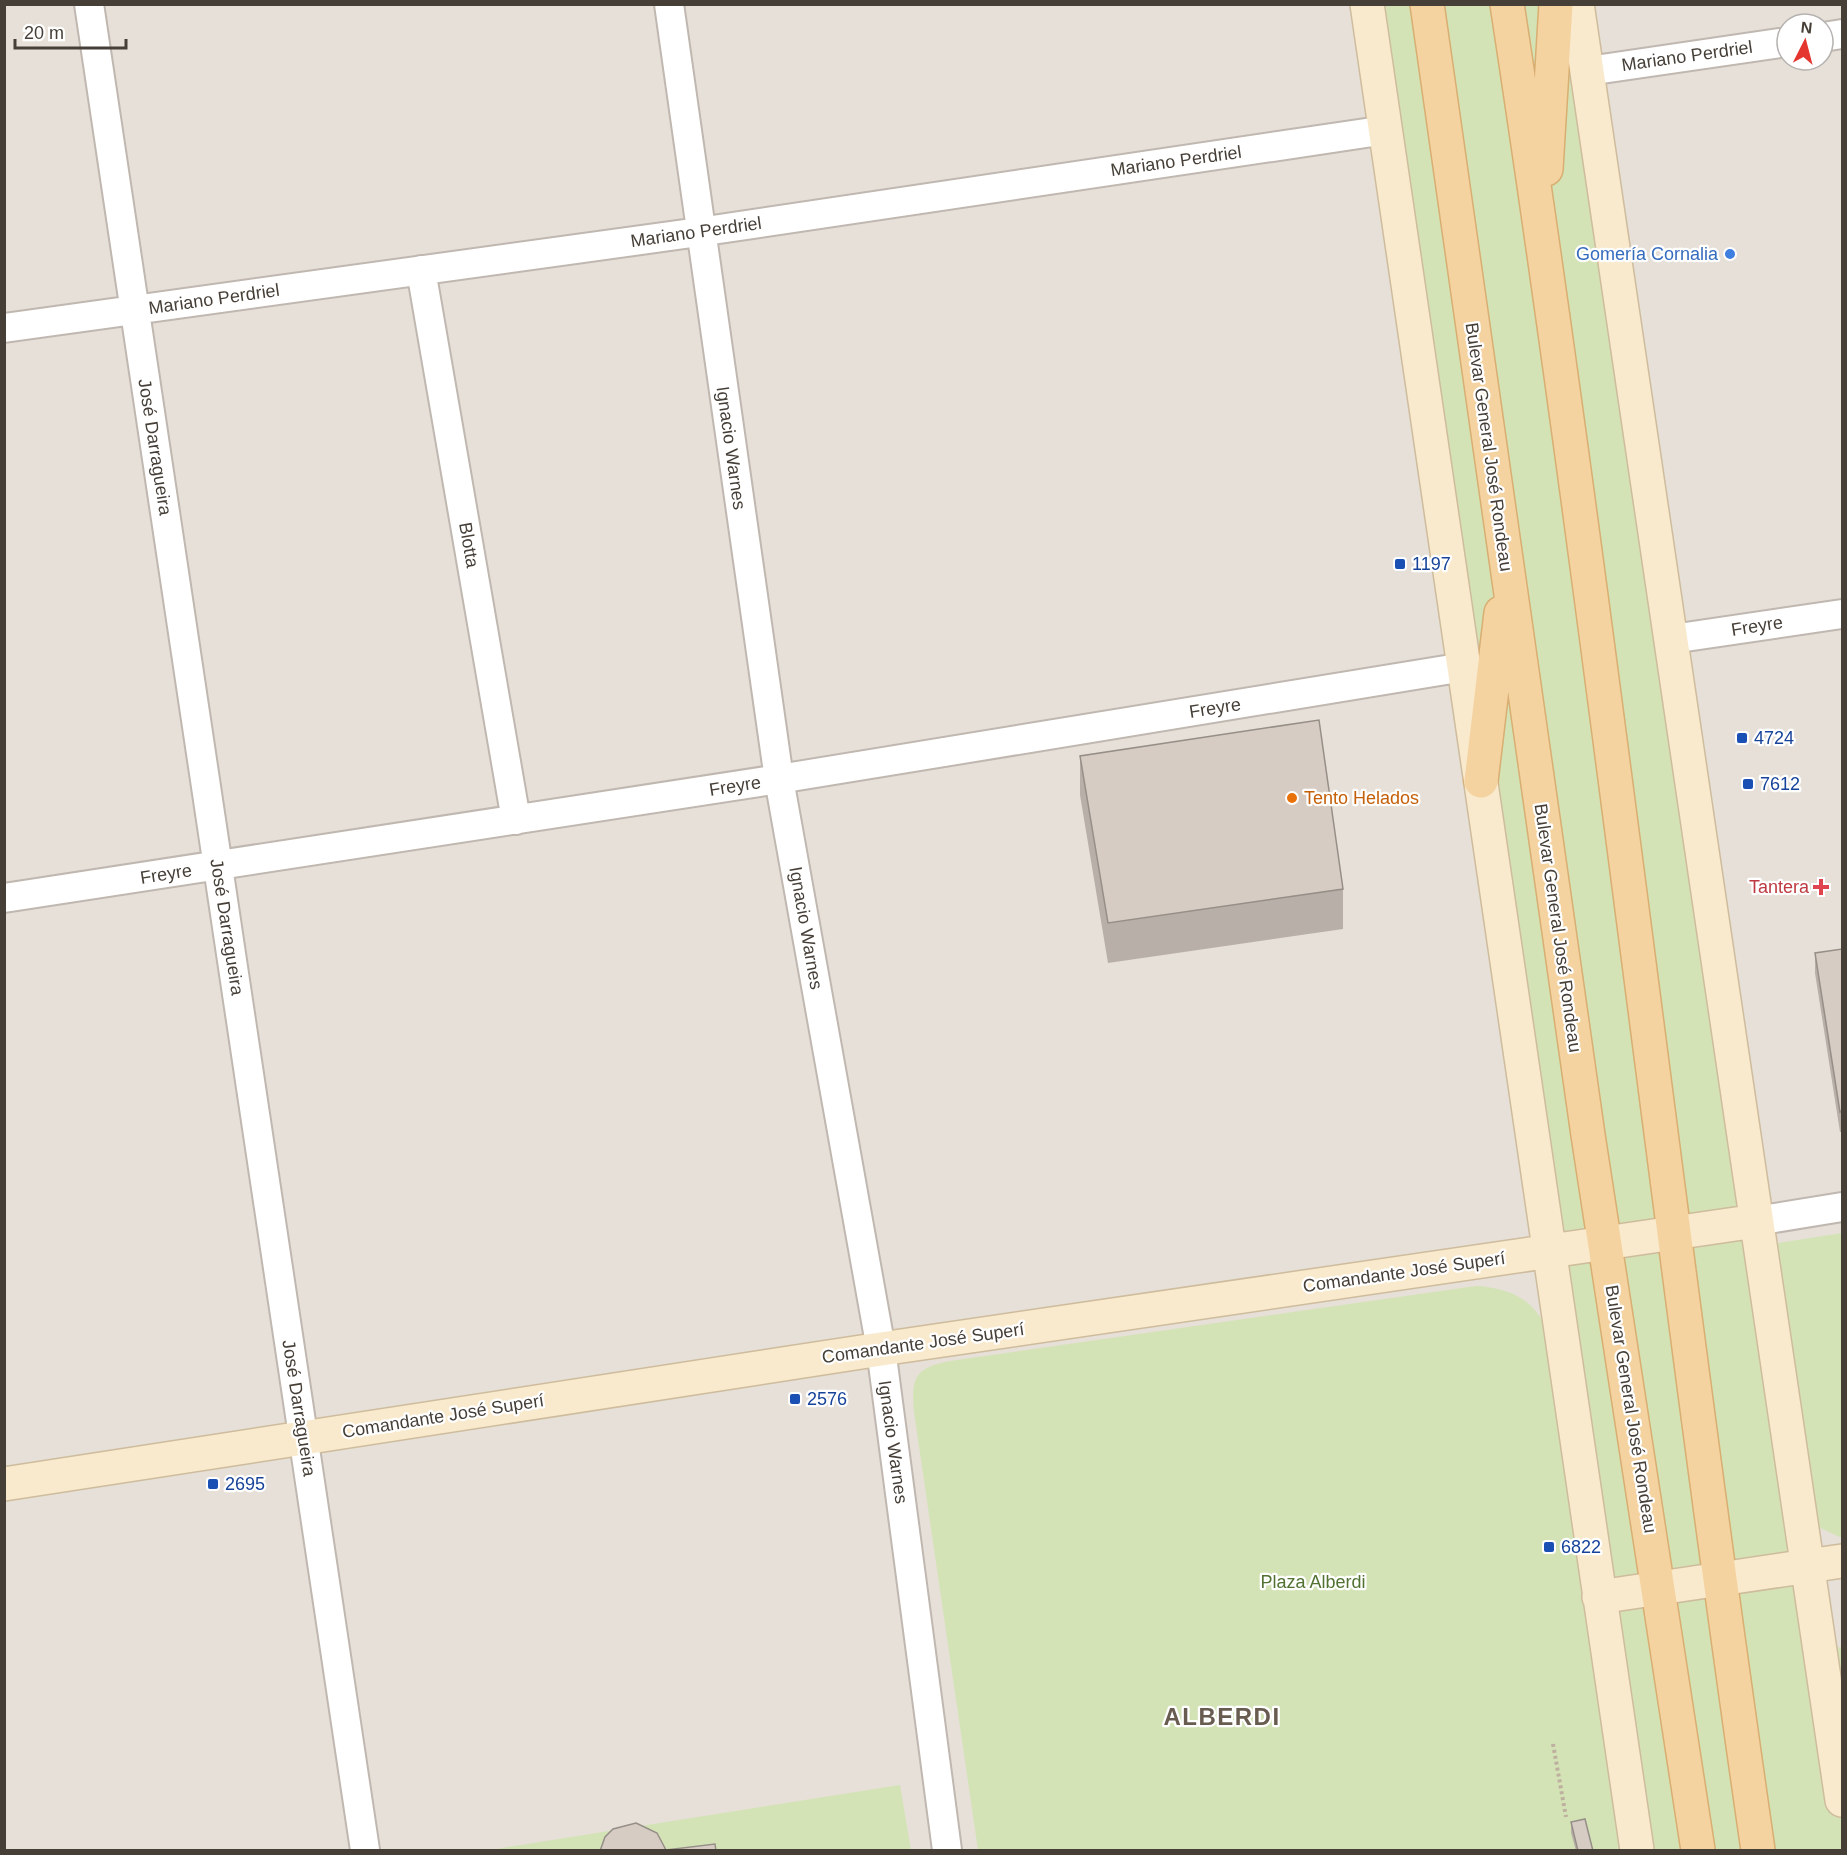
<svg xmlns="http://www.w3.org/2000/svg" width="1847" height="1855" viewBox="0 0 1847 1855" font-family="Helvetica,sans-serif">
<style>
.residential{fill:#e6e0d8;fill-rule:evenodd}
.green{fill:#d4e3b6}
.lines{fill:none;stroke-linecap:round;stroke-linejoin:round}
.street-casing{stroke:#c0b8b0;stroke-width:32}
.secondary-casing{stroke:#cebc9d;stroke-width:36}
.primary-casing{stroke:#d8ae72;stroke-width:36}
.path{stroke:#beb09f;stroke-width:4;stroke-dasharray:3 3;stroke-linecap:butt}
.street{stroke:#fff;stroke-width:28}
.secondary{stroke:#f9eacd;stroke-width:33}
.primary{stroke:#f4d3a1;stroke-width:33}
.wall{fill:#b8afa8}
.building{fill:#d6ccc3;stroke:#968f88;stroke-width:1.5}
.shop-dot{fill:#3f7fe0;stroke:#fff;stroke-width:2}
.transit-dot{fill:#1a4fb4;stroke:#fff;stroke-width:2}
.food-dot{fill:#e8710a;stroke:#fff;stroke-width:2}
.health-dot{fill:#e0444e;stroke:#fff;stroke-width:2}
.labels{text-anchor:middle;stroke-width:4.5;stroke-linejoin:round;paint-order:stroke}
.street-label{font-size:18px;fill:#463f38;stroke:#fff}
.shop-label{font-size:18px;fill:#366cbe;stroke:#fff;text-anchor:end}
.transit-label{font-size:18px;fill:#164399;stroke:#fff;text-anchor:start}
.food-label{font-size:18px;fill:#c56008;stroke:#fff;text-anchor:start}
.health-label{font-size:18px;fill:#be3a42;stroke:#fff;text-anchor:end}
.park-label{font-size:18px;fill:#517231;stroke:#fff}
.district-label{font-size:24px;font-weight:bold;letter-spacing:1.5px;fill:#685c50;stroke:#fff}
</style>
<rect width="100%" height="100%" fill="#f3efe9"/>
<path class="residential" d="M5,5H1842V1850H5ZM1787,24H1823V60H1787Z"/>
<path class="green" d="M1367,5H1577L1820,1650L1842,1647V1850H1637Z
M1842,1233V1538L1816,1526L1772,1244Z
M1476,1286C1506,1288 1532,1297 1545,1326L1628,1850H978L914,1412C911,1377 915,1368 950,1361Z
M900,1785L911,1850H489Z"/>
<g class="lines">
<g class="street-casing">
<path id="street" d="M89,4L365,1850
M669,4L779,779L881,1349L947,1850
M1823,37L1842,34
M1588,71L1787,42
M421,270L516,820
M4,328L699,232L1386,130
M1672,639L1842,614
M4,898L779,779L1464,667
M1756,1221L1842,1207"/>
</g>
<g class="secondary-casing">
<path id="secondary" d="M1367,4L1637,1850
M1577,4L1842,1800
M4,1484L881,1349L1756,1221
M1599,1597L1842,1561"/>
</g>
<g class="primary-casing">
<path id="primary" d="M1427,4L1588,1135L1698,1850
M1507,4C1601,618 1669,1236 1758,1850
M1546,169L1556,4
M1481,781L1501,613"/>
</g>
<path class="path" d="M1553,1744L1566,1817"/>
<use href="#street" class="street"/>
<use href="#secondary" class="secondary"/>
<use href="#primary" class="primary"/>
</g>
<path class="wall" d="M1080,756L1343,889V929L1108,963L1080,795Z
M1842,949V1132H1840L1815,973V953Z
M1571,1822L1593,1851H1576L1571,1833Z"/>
<path class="building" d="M1319,720L1343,889L1108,923L1080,756Z
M1842,949V1111L1840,1112L1815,953Z
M1585,1819L1593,1851H1578L1571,1822Z
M636,1823L657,1833L666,1850L715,1844L716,1851H600L605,1837L613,1829Z"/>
<circle class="shop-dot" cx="1730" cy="254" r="6"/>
<g class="transit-dot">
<rect x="1394" y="558" width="12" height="12" rx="3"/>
<rect x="1736" y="732" width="12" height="12" rx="3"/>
<rect x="1742" y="778" width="12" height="12" rx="3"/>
<rect x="789" y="1393" width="12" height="12" rx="3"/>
<rect x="207" y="1478" width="12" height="12" rx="3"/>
<rect x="1543" y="1541" width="12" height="12" rx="3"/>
</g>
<circle class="food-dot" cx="1292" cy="798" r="6"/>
<path class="health-dot" d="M1818 878h6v6h6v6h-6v6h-6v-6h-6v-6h6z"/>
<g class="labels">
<g class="street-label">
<text transform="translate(1687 56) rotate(-8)" y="6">Mariano Perdriel</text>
<text transform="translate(1176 161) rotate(-8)" y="6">Mariano Perdriel</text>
<text transform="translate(696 232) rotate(-8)" y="6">Mariano Perdriel</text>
<text transform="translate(214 299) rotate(-8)" y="6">Mariano Perdriel</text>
<text transform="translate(155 447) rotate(81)" y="6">José Darragueira</text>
<text transform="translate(1489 447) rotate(82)" y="6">Bulevar General José Rondeau</text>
<text transform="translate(731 448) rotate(82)" y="6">Ignacio Warnes</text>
<text transform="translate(469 545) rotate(80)" y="6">Blotta</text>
<text transform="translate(1757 626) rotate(-9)" y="6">Freyre</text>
<text transform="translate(1215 708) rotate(-9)" y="6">Freyre</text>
<text transform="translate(735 786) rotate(-9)" y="6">Freyre</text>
<text transform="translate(166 874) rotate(-9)" y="6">Freyre</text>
<text transform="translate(227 927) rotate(81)" y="6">José Darragueira</text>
<text transform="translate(806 928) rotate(80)" y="6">Ignacio Warnes</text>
<text transform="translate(1558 928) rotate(82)" y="6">Bulevar General José Rondeau</text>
<text transform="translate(1404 1272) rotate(-8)" y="6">Comandante José Superí</text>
<text transform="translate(923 1343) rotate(-8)" y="6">Comandante José Superí</text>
<text transform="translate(299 1408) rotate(81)" y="6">José Darragueira</text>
<text transform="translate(1631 1409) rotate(81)" y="6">Bulevar General José Rondeau</text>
<text transform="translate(443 1416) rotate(-9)" y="6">Comandante José Superí</text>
<text transform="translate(893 1442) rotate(82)" y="6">Ignacio Warnes</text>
</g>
<g class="shop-label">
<text x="1718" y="260">Gomería Cornalia</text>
</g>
<g class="transit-label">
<text x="1412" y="570">1197</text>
<text x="1754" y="744">4724</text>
<text x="1760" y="790">7612</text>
<text x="807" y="1405">2576</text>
<text x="225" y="1490">2695</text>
<text x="1561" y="1553">6822</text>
</g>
<g class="food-label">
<text x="1304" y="804">Tento Helados</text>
</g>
<g class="health-label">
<text x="1809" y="893">Tantera</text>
</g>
<g class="park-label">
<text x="1313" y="1588">Plaza Alberdi</text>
</g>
<g class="district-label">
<text x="1222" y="1725">ALBERDI</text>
</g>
</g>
<rect width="1847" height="1855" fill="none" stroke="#463f38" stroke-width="12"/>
<g transform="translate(1805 42) rotate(6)"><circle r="28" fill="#ffffff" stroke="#b5b2af" stroke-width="1.5"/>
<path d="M0-4.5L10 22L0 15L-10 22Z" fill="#e4362f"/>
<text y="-9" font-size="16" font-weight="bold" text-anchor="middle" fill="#463f38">N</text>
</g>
<path d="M15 39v9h111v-9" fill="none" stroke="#463f38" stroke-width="3"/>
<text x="24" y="39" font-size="18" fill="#463f38" stroke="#ffffff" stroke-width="4.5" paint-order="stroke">20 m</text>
</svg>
